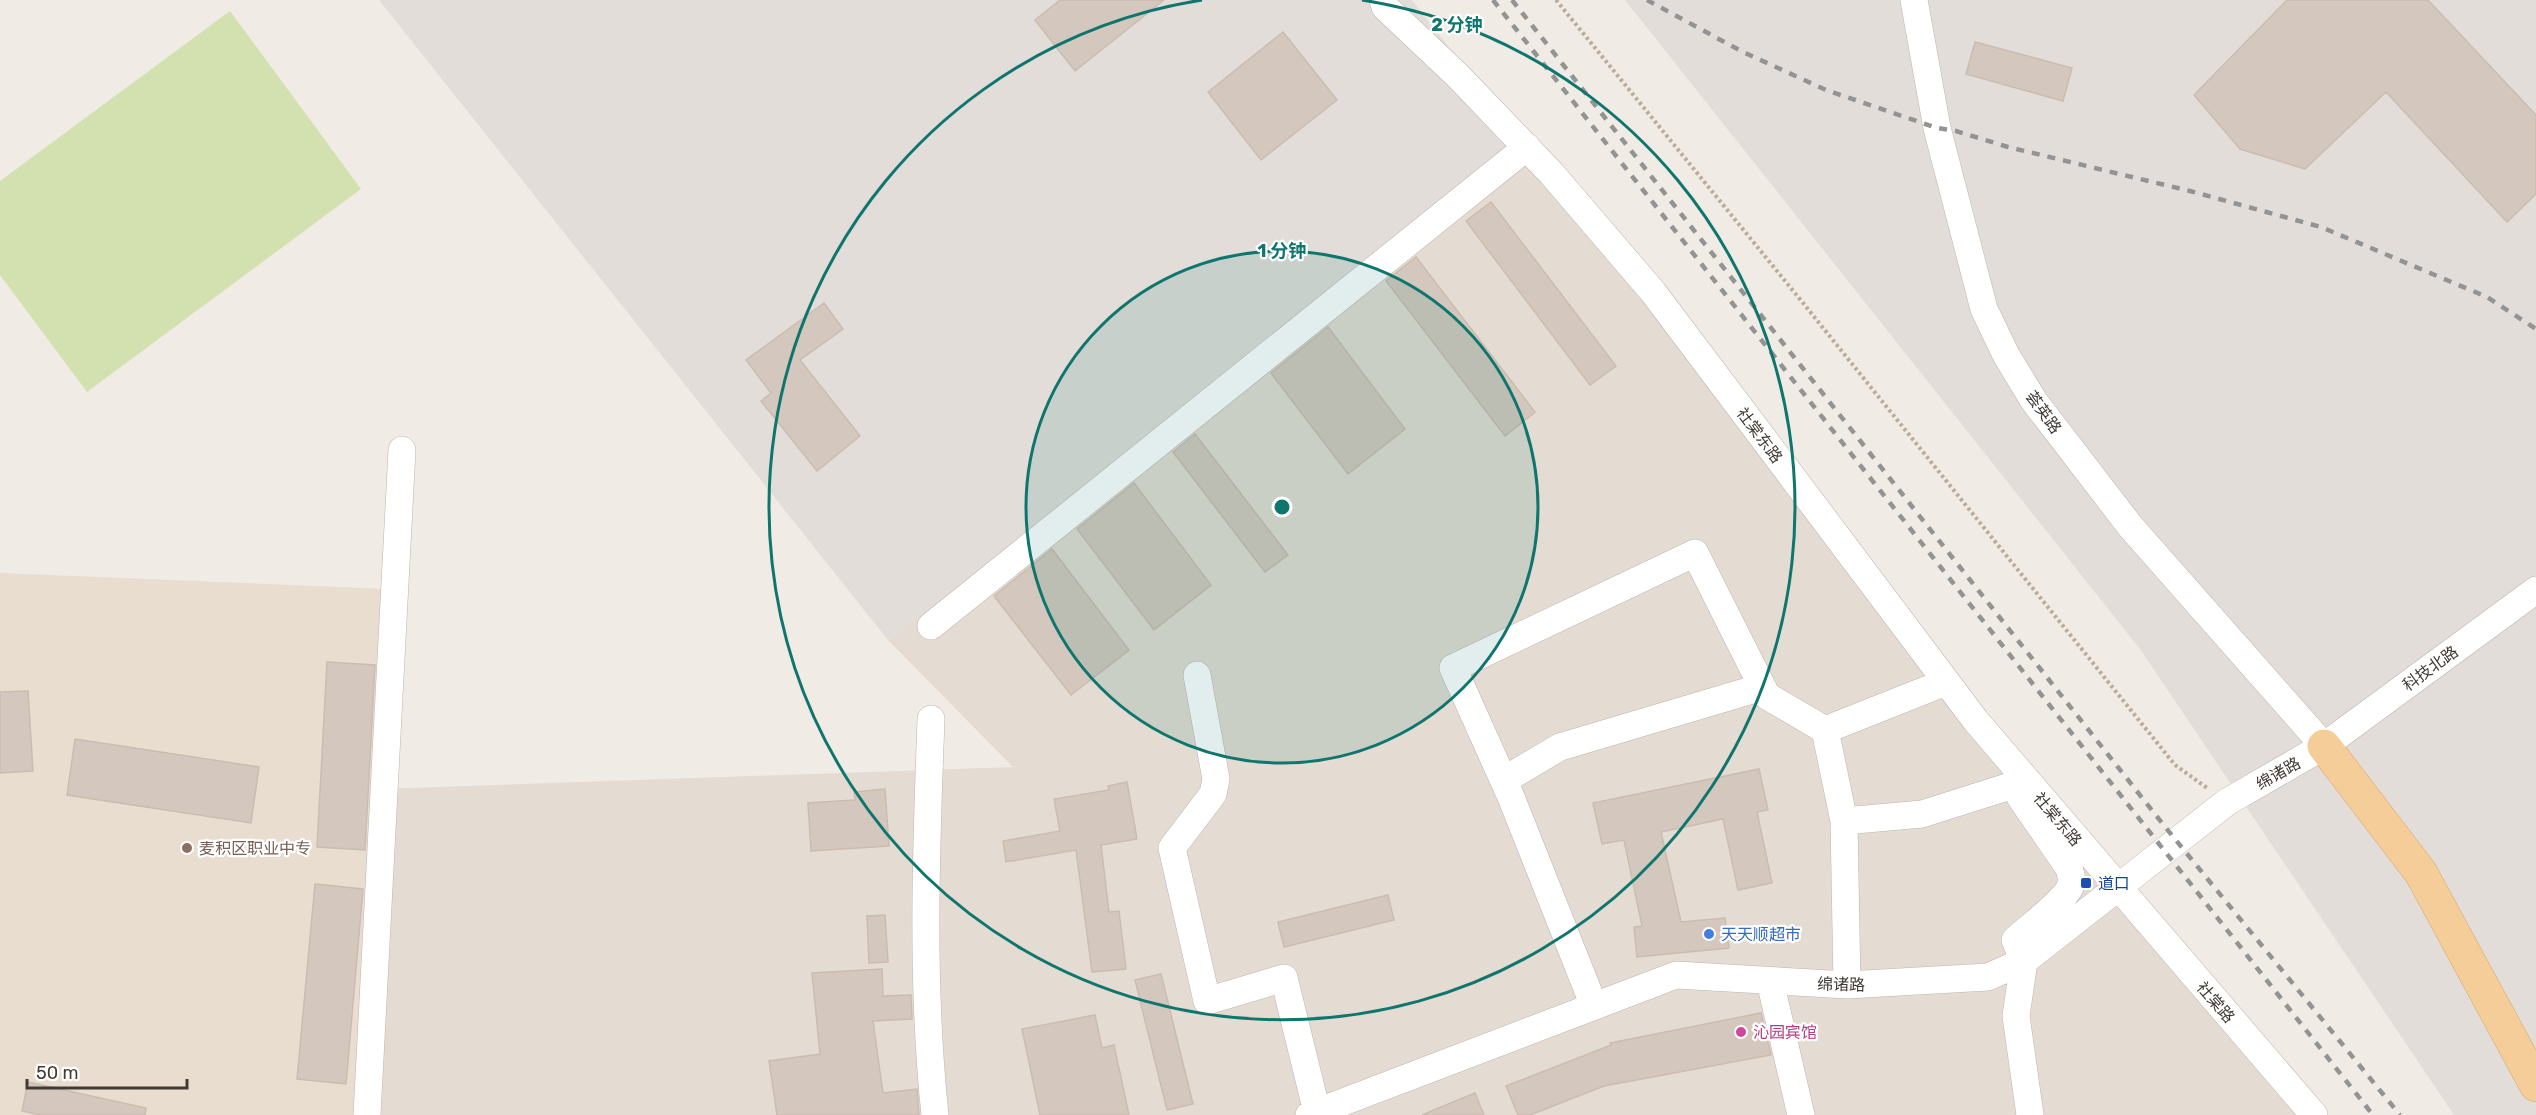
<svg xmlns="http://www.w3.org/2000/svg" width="2536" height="1115" viewBox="0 0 2536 1115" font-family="Rubik,'Noto Sans SC',sans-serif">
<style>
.residential{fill:#e4dcd3}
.industrial{fill:#e2ddd9}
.education{fill:#e8ddcf}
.green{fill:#d3e1b0}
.building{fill:#d4c8be;stroke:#cbbcaf;stroke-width:1.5}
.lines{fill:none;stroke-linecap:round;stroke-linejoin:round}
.minor-casing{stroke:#beb4ab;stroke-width:28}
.major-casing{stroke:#d8a76b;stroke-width:34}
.path{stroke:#bbab9a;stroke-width:4;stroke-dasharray:3 3;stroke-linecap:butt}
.minor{stroke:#fff;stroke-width:27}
.major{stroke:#f4cd99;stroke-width:33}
.rail{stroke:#939393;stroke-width:4.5;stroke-dasharray:8 8;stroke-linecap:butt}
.ring{fill:none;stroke:#0f766e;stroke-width:3}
.education-dot{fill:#8d6e63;stroke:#fff;stroke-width:2}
.transit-dot{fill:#1a4fb4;stroke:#fff;stroke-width:2}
.shop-dot{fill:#3f7fe0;stroke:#fff;stroke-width:2}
.hotel-dot{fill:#d1479c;stroke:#fff;stroke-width:2}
.labels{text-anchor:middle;stroke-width:4.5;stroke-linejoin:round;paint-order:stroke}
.street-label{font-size:16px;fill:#423b35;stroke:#fff}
.education-label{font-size:16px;fill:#785e54;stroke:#fff;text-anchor:start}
.transit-label{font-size:16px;fill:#164399;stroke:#fff;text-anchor:start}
.shop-label{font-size:16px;fill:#366cbe;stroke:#fff;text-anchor:start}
.hotel-label{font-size:16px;fill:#b23c85;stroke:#fff;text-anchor:start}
.centre{fill:#0f766e;stroke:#fff;stroke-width:3}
.ring-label{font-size:18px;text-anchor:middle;font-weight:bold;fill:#0f766e;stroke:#fff;stroke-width:4.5;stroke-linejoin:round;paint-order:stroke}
</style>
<rect width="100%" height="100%" fill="#f0ebe4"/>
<path class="residential" d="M1524,143L1688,357L2320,1115H0V802L1013,767L888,640Z"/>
<path class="industrial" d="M379,0H1412L1524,143L888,640Z
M1625,0H2536V1115H2454L2140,649Z"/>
<path class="education" d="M0,573L387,589L360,1115H0Z"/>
<path class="green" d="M230,11L361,189L87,392L0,275V181Z"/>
<path class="building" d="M1060,0H1164L1075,71L1035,20Z
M2287,0H2428L2536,115V194L2507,222L2386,92L2305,169L2240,149L2194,95Z
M1283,32L1337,100L1261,160L1208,92Z
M1975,42L2072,68L2063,101L1966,74Z
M1491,202L1616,366L1590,385L1466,221Z
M1416,257L1535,412L1505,436L1386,281Z
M824,303L843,329L800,360L860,436L817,471L761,401L771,393L746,360Z
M1328,327L1405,429L1348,474L1271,373Z
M1195,434L1288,555L1265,572L1173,452Z
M1134,483L1211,585L1154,630L1077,529Z
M1052,549L1129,650L1071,695L994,596Z
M327,662L375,665L365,850L317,847Z
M28,691L33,771L0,773V692Z
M75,739L259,767L251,823L67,795Z
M1759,769L1768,810L1757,812L1772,883L1738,890L1723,819L1661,832L1681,922L1725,918L1729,948L1637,957L1634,927L1642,926L1624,840L1602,844L1593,803Z
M1127,782L1137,839L1101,845L1109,912L1119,911L1126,969L1092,972L1076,850L1006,862L1003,841L1060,831L1054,799L1109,790L1108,786Z
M885,789L889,846L811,851L808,803L855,800L854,792Z
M315,884L363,889L346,1084L297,1079Z
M1388,895L1394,920L1284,947L1278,922Z
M885,915L888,962L869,963L867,916Z
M882,969L883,996L911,995L912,1019L873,1021L883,1093L917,1089L919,1115H777L769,1061L820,1054L812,973Z
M1161,974L1193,1104L1167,1110L1135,980Z
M1761,1013L1771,1055L1604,1086L1530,1115H1518L1506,1086L1611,1045L1610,1043Z
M1095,1015L1102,1048L1114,1045L1129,1115H1040L1022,1029Z
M28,1082L146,1108L145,1115H41L22,1111Z
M1475,1093L1484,1115H1422Z"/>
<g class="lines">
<g class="minor-casing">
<path id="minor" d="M1383,0L1385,7L1458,76L1552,174L1653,292L1976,721L2314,1115
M1914,0L1937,128L1984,309L2006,355L2034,401L2130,526L2324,746
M931,626L1527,147
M1197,675L1216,779L1213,794L1172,848L1207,1001L1284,978L1317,1112
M931,719C926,851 921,984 935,1115
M1825,730L1844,821L1847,985
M1504,780L1560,747L1762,687
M2020,797L2069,868C2071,875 2073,880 2070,887C2064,901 2027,929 2015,940L2024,961L2016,1016L2030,1115
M1844,821L1922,814L2026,781
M1770,981L1801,1115
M1594,1006L1511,797L1453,668L1695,553L1767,696L1825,730L1946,682
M367,1115L402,450
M1309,1115L1676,975L1847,985L1988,977L2024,961L2227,802L2324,746L2536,590"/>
</g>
<g class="major-casing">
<path id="major" d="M2324,746L2421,873L2536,1085"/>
</g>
<path class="path" d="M1556,0L1799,298L2175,765L2207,788"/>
<use href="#minor" class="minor"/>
<use href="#major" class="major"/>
<path class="rail" d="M1493,0L2373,1115
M1512,0L2166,828L2400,1115
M1647,0L1741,51L1826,90L1937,128L1956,131L2008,147L2190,191L2321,227L2487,297L2536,329"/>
</g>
<circle cx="1282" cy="507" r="256" fill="#0f766e" fill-opacity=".12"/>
<g class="ring">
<circle cx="1282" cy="507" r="256"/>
<path d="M1362 0A513 513 0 1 1 1202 0"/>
</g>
<circle class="education-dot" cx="187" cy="848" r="6"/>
<rect class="transit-dot" x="2080" y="877" width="12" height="12" rx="3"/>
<circle class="shop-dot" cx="1709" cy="934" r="6"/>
<circle class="hotel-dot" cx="1741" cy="1032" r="6"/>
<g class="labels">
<g class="street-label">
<text transform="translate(2044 412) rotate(54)" y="6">荟英路</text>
<text transform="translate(1760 435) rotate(53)" y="6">社棠东路</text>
<text transform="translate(2430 668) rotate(-36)" y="6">科技北路</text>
<text transform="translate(2278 773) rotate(-30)" y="6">绵诸路</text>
<text transform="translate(2058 819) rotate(50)" y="6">社棠东路</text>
<text transform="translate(1841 984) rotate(1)" y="6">绵诸路</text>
<text transform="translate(2216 1002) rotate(49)" y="6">社棠路</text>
</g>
<g class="education-label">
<text x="199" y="854">麦积区职业中专</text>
</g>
<g class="transit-label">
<text x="2098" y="889">道口</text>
</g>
<g class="shop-label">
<text x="1721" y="940">天天顺超市</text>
</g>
<g class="hotel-label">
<text x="1753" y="1038">沁园宾馆</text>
</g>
</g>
<circle cx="1282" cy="507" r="9" class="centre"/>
<g class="ring-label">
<text x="1457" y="31">2 分钟</text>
<text x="1282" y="257">1 分钟</text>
</g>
<path d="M27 1079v9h160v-9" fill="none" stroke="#423b35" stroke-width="3"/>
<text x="36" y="1079" font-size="18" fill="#423b35" stroke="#ffffff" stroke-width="4.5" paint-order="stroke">50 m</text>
</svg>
